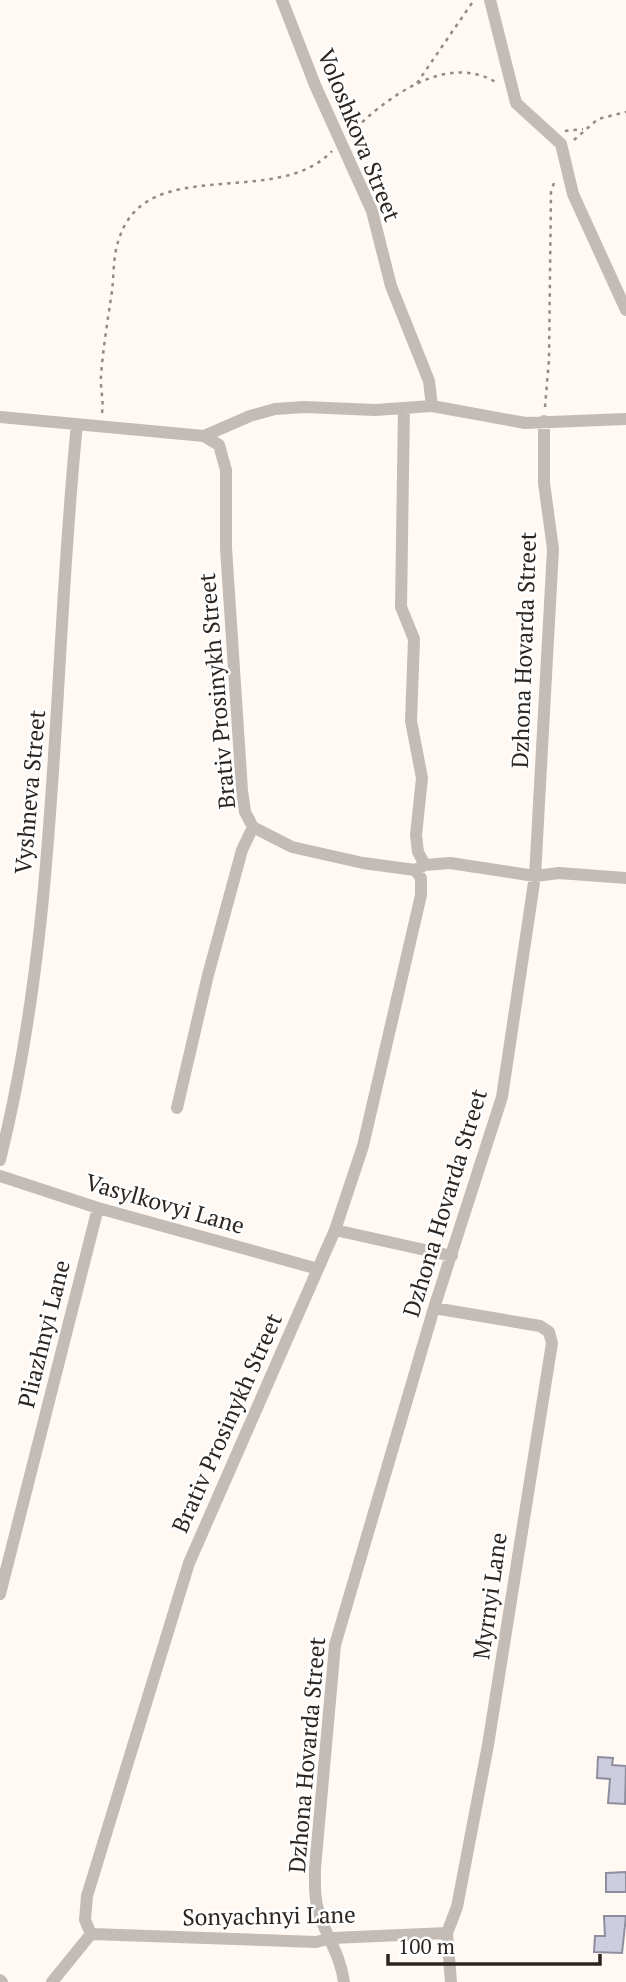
<svg xmlns="http://www.w3.org/2000/svg" width="626" height="1982" viewBox="0 0 626 1982" font-family="'PT Serif',serif">
<style>
.building{fill:#cccdde;stroke:#8e8e9f;stroke-width:2}
.lines{fill:none;stroke-linecap:round;stroke-linejoin:round}
.path{stroke:#918b86;stroke-width:2.5;stroke-dasharray:3.5 5;stroke-linecap:butt}
.minor{stroke:#c3bcb6;stroke-width:12}
.labels{text-anchor:middle;stroke-width:5;stroke-linejoin:round;paint-order:stroke}
.street-label{font-size:23px;fill:#2c2622;stroke:#fff}
</style>
<rect width="100%" height="100%" fill="#fff8f3"/>
<path class="building" d="M598,1757L613,1758L612,1765L626,1766L625,1804L608,1803L610,1779L597,1778Z
M626,1872V1892H606V1873Z
M604,1916H626L622,1953L594,1952L595,1936H605Z"/>
<g class="lines">
<path class="path" d="M417,83L474,0
M565,131L583,129
M350,134C384,99 447,51 497,83
M574,140L598,119L626,112
M545,407L549,359L551,192L555,180
M102,413C104,400 100,388 101,376C103,348 108,319 112,291C114,274 113,255 119,239C146,152 277,210 332,151"/>
<path class="minor" d="M282,0L315,85L372,211L391,286L429,381L432,406
M490,0L516,103L561,144L573,194L626,310
M404,408L401,607L414,639L411,721L422,778L416,835L418,852L425,865
M0,417L204,436L250,416L275,409L304,407L375,410L432,406L525,423L626,419
M204,436L219,445L226,470V548L242,790L245,812L253,827
M253,827L292,847L363,863L415,870L425,865L450,863L535,876L559,873L626,878
M177,1108L208,975L242,850L253,827
M0,1160C60,920 52,669 77,424
M0,1176L98,1208L318,1269
M335,1230L452,1256
M434,1308L540,1326L549,1332L552,1343L488,1745L457,1907L447,1933L451,1982
M0,1594L98,1208
M91,1934L316,1942L332,1938L447,1933
M0,1980L2,1982
M52,1982L91,1934L85,1920L87,1896L189,1563L335,1230L363,1146L421,895V878L415,870
M344,1982C340,1953 327,1939 319,1913C314,1898 315,1883 315,1868L335,1645L434,1308L502,1097L535,876L553,549L544,483V421"/>
</g>
<g class="labels">
<g class="street-label">
<text transform="translate(359 135) rotate(68)" y="8">Voloshkova Street</text>
<text transform="translate(524 650) rotate(-88)" y="8">Dzhona Hovarda Street</text>
<text transform="translate(217 691) rotate(-95)" y="8">Brativ Prosinykh Street</text>
<text transform="translate(30 792) rotate(-85)" y="8">Vyshneva Street</text>
<text transform="translate(445 1203) rotate(-73)" y="8">Dzhona Hovarda Street</text>
<text transform="translate(165 1204) rotate(16)" y="8">Vasylkovyi Lane</text>
<text transform="translate(44 1334) rotate(-76)" y="8">Pliazhnyi Lane</text>
<text transform="translate(227 1423) rotate(-66)" y="8">Brativ Prosinykh Street</text>
<text transform="translate(490 1596) rotate(-82)" y="8">Myrnyi Lane</text>
<text transform="translate(307 1755) rotate(-85)" y="8">Dzhona Hovarda Street</text>
<text transform="translate(269 1916) rotate(-1)" y="8">Sonyachnyi Lane</text>
</g>
</g>
<path d="M388 1954v10h212v-10" fill="none" stroke="#2c2622" stroke-width="3.5"/>
<text x="398" y="1954" font-size="21" fill="#2c2622" stroke="#ffffff" stroke-width="5" paint-order="stroke">100 m</text>
</svg>
